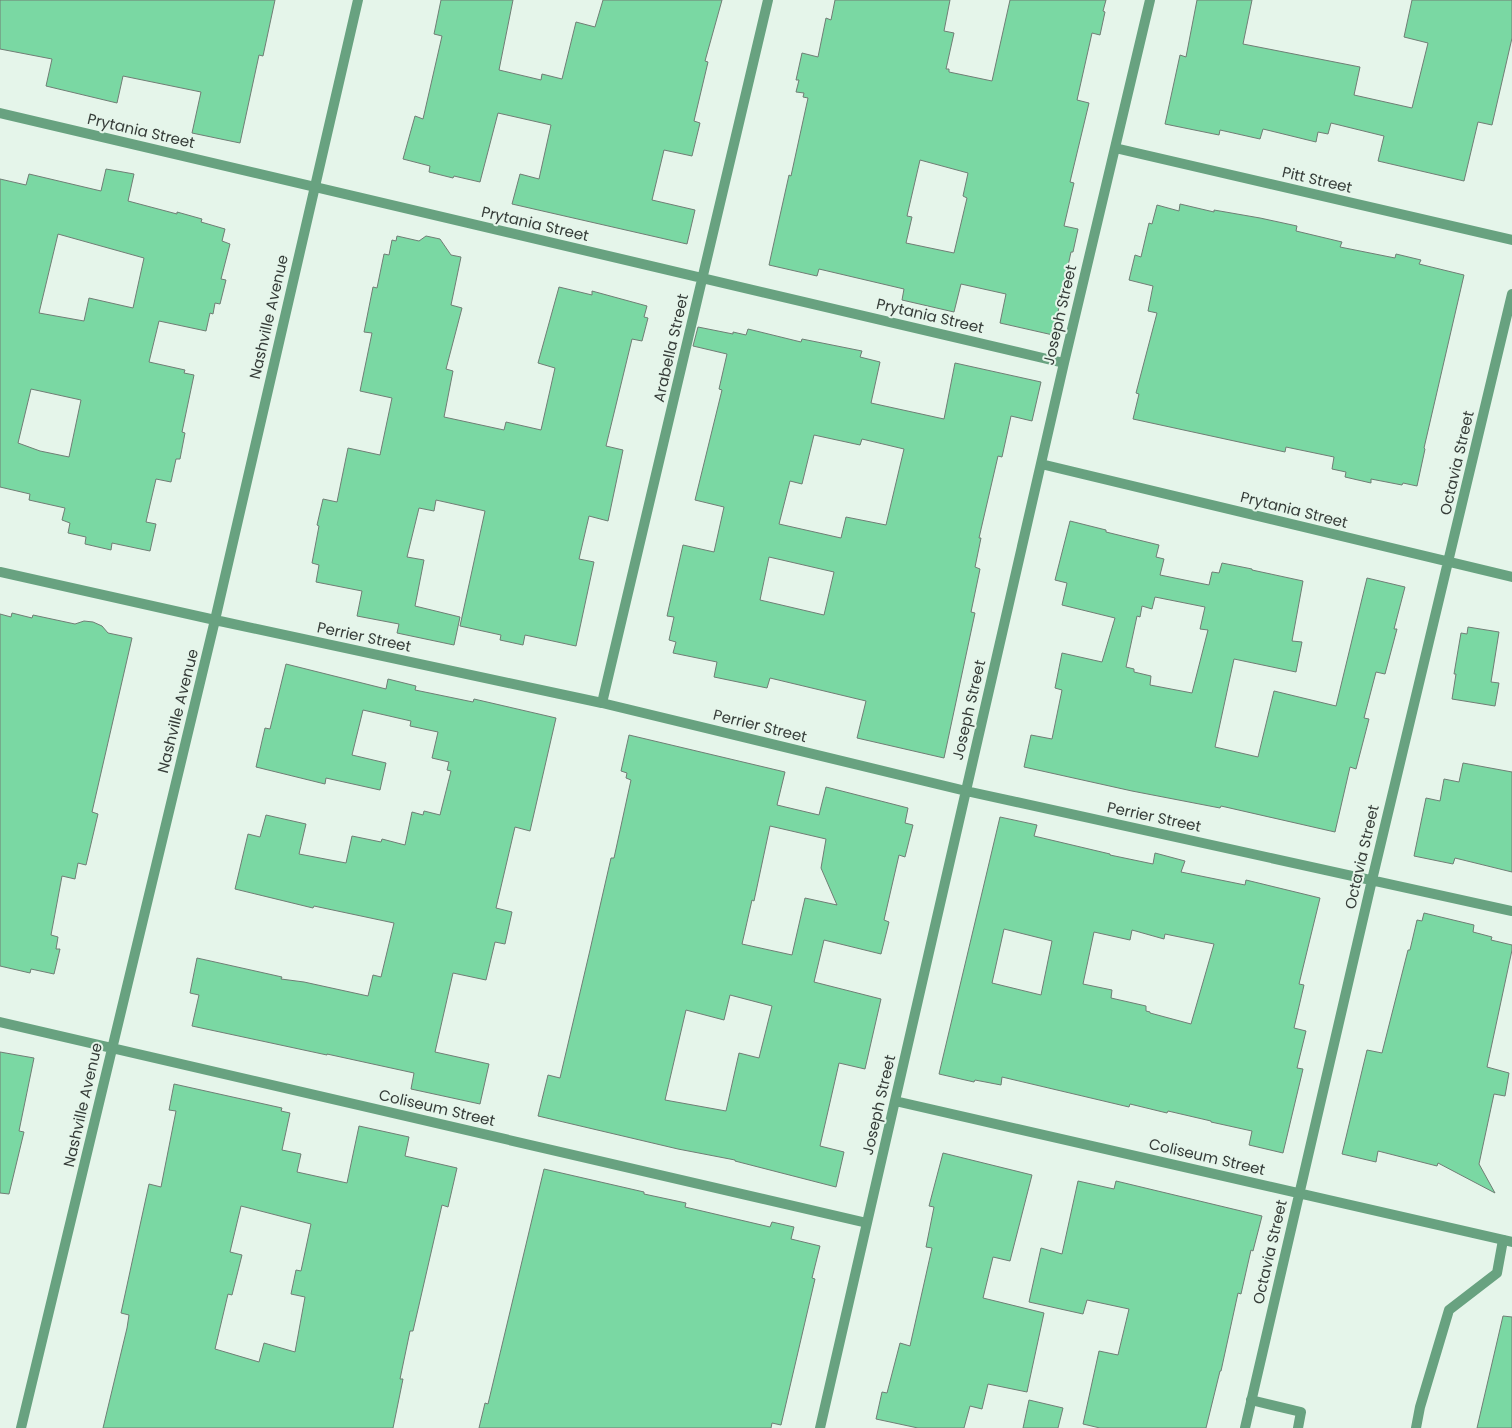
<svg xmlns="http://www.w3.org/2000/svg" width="1512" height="1428" viewBox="0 0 1512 1428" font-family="Poppins,sans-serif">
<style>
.building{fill:#7ad8a3;stroke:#707e75;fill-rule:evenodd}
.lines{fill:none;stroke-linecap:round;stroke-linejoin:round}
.lane{stroke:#68a280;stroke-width:10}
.street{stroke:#68a280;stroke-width:10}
.labels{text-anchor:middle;stroke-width:4;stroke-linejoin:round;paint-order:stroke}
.street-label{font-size:15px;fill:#363d39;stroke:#e5f5ea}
</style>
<rect width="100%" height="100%" fill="#e5f5ea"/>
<path class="building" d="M0,0H275L263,56L259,55L240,143L192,133L201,92L123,76L117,103L46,86L52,59L0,49Z
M441,0H513L499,70L541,80L542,74L562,79L576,22L595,27L603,0H722L705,61L708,62L694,121L700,123L692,156L664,150L652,200L695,210L687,244L512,204L520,174L539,179L551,125L498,113L480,182L454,176L453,178L429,172L430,166L403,159L415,116L423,119L442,36L434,34Z
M835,0H950L944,31L954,33L946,69H949V72L992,81L1010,0H1106L1103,11L1105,12L1100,35L1092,33L1077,100L1089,103L1070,182L1074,183L1064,226L1078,229L1073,252H1071L1053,335L1000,323L1006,294L961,284L954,312L902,300L904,289L819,269L817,276L769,265L789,175L791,176L808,98L803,97L804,93L796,92L799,80H796L802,53L818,57L826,18L831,20ZM920,160L968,173L963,196L967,198L954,253L906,243L912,217L907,216Z
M1197,0H1252L1243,44L1360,67L1354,95L1412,108L1428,43L1404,37L1412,0H1512V38L1492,125L1478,122L1464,181L1378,161L1384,136L1331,123L1328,134L1318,132L1316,142L1263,129L1260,139L1220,130L1219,135L1165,124L1180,55L1186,57Z
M106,169L134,174L128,201L177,214V212L202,219L201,222L225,229L222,241L230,244L221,279L226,280L220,304L215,303L213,314L210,313L206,331L159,321L149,362L185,370L184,373L194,375L182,432L185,433L180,459H176L171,482L156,479L146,522L156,524L150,551L112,543L111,550L85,544L86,537L68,533L70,523L62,520L65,508L29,500L30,494L0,487V179L26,185L29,174L101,191ZM58,234L144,258L133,308L89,298L84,321L39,313ZM31,389L81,400L69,457L40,451L18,443Z
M1180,204L1214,212V210L1260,218L1297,226L1296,231L1342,242L1340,247L1395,258L1396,254L1421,260L1419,264L1464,275L1424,448L1425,449L1417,486L1403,483L1402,485L1371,479V483L1345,477L1346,472L1332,469L1334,457L1286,447L1285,452L1133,419L1139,394L1136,393L1157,313L1148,311L1153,286L1129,280L1135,255L1141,257L1149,223L1152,224L1157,205L1179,211Z
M397,236L419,241L426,236L440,239L451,255L461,257L451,305L462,308L446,369L453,371L444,417L504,430L506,422L541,430L555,368L538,363L559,287L592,295V291L647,306L644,317L648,318L642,341L632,339L606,446L623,450L608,521L589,516L579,559L594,562L576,646L525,635L523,645L500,640L501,635L460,626L485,511L436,500L434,511L419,508L407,557L424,560L415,606L460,617L454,645L397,633L399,624L357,616L362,591L316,582L319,565L312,563L319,526L317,525L323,499L337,502L348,448L380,455L392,398L360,391L372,333L364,332L373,287L377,288L384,254L389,255L392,240L396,241Z
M698,327L733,334V332L746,335L748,329L801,342L802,339L862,351L860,357L880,362L871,403L944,419L955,363L1041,382L1032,421L1011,416L1002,457L998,456L979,538H981L975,567L980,569L971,612L975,613L944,758L857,738L866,701L770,678L767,688L714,677L717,662L673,653L676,642L669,640L674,617L667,616L683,545L714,552L724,507L695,500L722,390L719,389L727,354L693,346ZM814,435L860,445L862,439L904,449L886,525L846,517L841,538L779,524L790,481L802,484ZM769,557L834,572L824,615L760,600Z
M1070,521L1106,530V532L1159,545L1156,557L1164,559L1160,575L1209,585L1212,572L1219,573L1222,563L1252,569V570L1303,581L1292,641L1302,642L1296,672L1234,659L1215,747L1258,757L1274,691L1336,706L1367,578L1405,587L1394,629H1397L1385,674L1376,672L1364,718L1369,719L1356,769L1350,767L1335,832L1221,806L1220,808L1132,791L1024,767L1031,735L1052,739L1062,690L1055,688L1062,653L1102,662L1115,618L1062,605L1067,583L1055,580ZM1155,597L1205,607L1200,629L1208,630L1192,693L1150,685L1151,676L1134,672V669L1126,667L1137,616L1140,617L1142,606L1152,609Z
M12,613L32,618L33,615L75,624L84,621L93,622L102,626L108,633L132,638L92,812L98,814L86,865L78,863L75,879L62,876L51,935L58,937L56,949H60L54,974L31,969L30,973L0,966V614L11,617Z
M1468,627L1499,632L1491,682L1499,683L1495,706L1452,699L1456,674H1454L1461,633L1467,634Z
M286,664L386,689L388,679L416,686L415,690L473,702L474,699L556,718L530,831L515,827L496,908L512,912L505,944L495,942L486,980L453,973L435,1052L489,1064L480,1104L411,1089L414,1073L327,1054V1055L192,1026L199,995L190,993L197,958L282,977L281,979L304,982L368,996L373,975L381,977L394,923L314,906L313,908L235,889L248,834L260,837L266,815L306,824L299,854L346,863L352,836L381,842L382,839L405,845L412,812L423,815L424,811L440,815L451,771L447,770L449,762L432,758L438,732L410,726L411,721L363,710L352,755L386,763L380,790L326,778L325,784L256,767L265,728L270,729Z
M629,735L785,772L777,805L819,815L826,787L908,808L905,823L913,825L905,857L899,855L884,920L889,922L881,954L824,940L814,982L881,999L865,1069L839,1063L820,1146L844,1152L836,1187L735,1161V1160L678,1149L538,1116L548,1075L560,1078L590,950L611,858H614L631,780L626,778L627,773L621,771ZM770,826L826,839L821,868L837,905L805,898L792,955L742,944L752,900L754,901ZM730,995L772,1006L759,1058L739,1053L726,1111L665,1100L686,1010L724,1020Z
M1463,763L1512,772V872L1455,858L1453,864L1414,856L1426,798L1440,801L1444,779L1459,782Z
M1000,817L1037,825L1034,836L1110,854V855L1153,864L1155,853L1185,861L1181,872L1245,885L1246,880L1320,898L1299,984L1304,985L1294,1028L1306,1031L1297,1068L1303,1069L1283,1153L1249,1145L1252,1131L1211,1122V1121L1168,1111L1167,1113L1130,1104L1129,1107L1002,1077L1001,1085L975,1080L974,1082L939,1074ZM1004,929L1052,941L1041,995L992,983ZM1132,930L1164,939L1165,934L1214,944L1191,1024L1150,1013V1012L1146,1011V1006L1111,998L1112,990L1083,984L1094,932L1130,940Z
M1424,913L1474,925L1473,932L1492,937L1491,940L1512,945V950L1487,1067L1509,1073L1505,1096L1494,1094L1479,1164L1495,1193L1438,1163L1437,1166L1378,1151L1376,1162L1342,1154L1367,1050L1382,1053L1408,950H1410L1417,920L1422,921Z
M0,1052L34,1058L19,1131L24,1132L9,1194L0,1193Z
M174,1084L282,1108L281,1111L290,1113L282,1150L301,1154L297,1172L347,1183L359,1126L409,1137L405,1156L457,1168L448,1207L442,1205L413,1331H410L400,1379H403L393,1428H103L127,1328L129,1315L121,1313L149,1184L161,1187L176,1111L169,1110ZM241,1206L311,1224L301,1271L296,1270L291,1294L305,1297L295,1352L264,1343L259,1362L215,1349L228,1294L232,1295L242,1255L230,1252Z
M943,1153L1032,1175L1010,1261L993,1257L983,1298L1044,1313L1027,1392L988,1384L982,1409L970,1406L964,1428H918L876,1419L882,1392L887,1393L900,1343L910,1346L932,1248L926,1247L934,1207L929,1206Z
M544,1169L644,1192V1194L686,1203L685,1207L770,1227L772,1222L794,1227L791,1239L820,1246L812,1278L815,1279L781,1425L772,1423L771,1428H479L485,1403L488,1404Z
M1078,1181L1114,1189L1116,1181L1262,1216L1253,1251L1251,1250L1241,1294L1238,1293L1221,1371H1220L1206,1428H1100L1083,1424L1099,1351L1118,1355L1129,1309L1087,1300L1083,1314L1029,1302L1041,1248L1062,1254Z
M1503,1316L1512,1317V1428H1477Z
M1029,1400L1063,1408L1058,1428H1023Z"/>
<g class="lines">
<path class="lane" d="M1251,1400L1301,1412L1298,1428
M1416,1428L1420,1407L1449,1310L1497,1273L1503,1240"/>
<path class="street" d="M0,113L1064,363
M1115,148L1512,240
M1041,464L1512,577
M0,572L215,620L602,703L966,791L1512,911
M602,703L768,0
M0,1022L867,1223
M895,1101L1512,1242
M21,1428L215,620L358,0
M820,1428L1064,363L1150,0
M1245,1428L1372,880L1512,294"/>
</g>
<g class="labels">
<g class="street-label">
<text transform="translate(141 131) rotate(13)" y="5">Prytania Street</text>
<text transform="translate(1317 180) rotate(13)" y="5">Pitt Street</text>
<text transform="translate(535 224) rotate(13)" y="5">Prytania Street</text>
<text transform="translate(1060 315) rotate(-77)" y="5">Joseph Street</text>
<text transform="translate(930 316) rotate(13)" y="5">Prytania Street</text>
<text transform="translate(269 317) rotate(-77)" y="5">Nashville Avenue</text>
<text transform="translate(671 348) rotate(-77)" y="5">Arabella Street</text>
<text transform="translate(1457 463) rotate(-77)" y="5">Octavia Street</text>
<text transform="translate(1294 510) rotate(14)" y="5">Prytania Street</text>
<text transform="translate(364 637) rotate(12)" y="5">Perrier Street</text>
<text transform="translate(969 710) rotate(-77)" y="5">Joseph Street</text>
<text transform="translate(178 711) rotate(-76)" y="5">Nashville Avenue</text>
<text transform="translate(760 726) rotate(14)" y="5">Perrier Street</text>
<text transform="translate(1154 817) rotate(12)" y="5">Perrier Street</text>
<text transform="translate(1362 857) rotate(-77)" y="5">Octavia Street</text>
<text transform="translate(83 1105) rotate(-77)" y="5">Nashville Avenue</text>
<text transform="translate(879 1105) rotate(-77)" y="5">Joseph Street</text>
<text transform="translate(437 1108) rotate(13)" y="5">Coliseum Street</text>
<text transform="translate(1207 1157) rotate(13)" y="5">Coliseum Street</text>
<text transform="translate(1270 1252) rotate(-77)" y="5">Octavia Street</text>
</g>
</g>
</svg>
